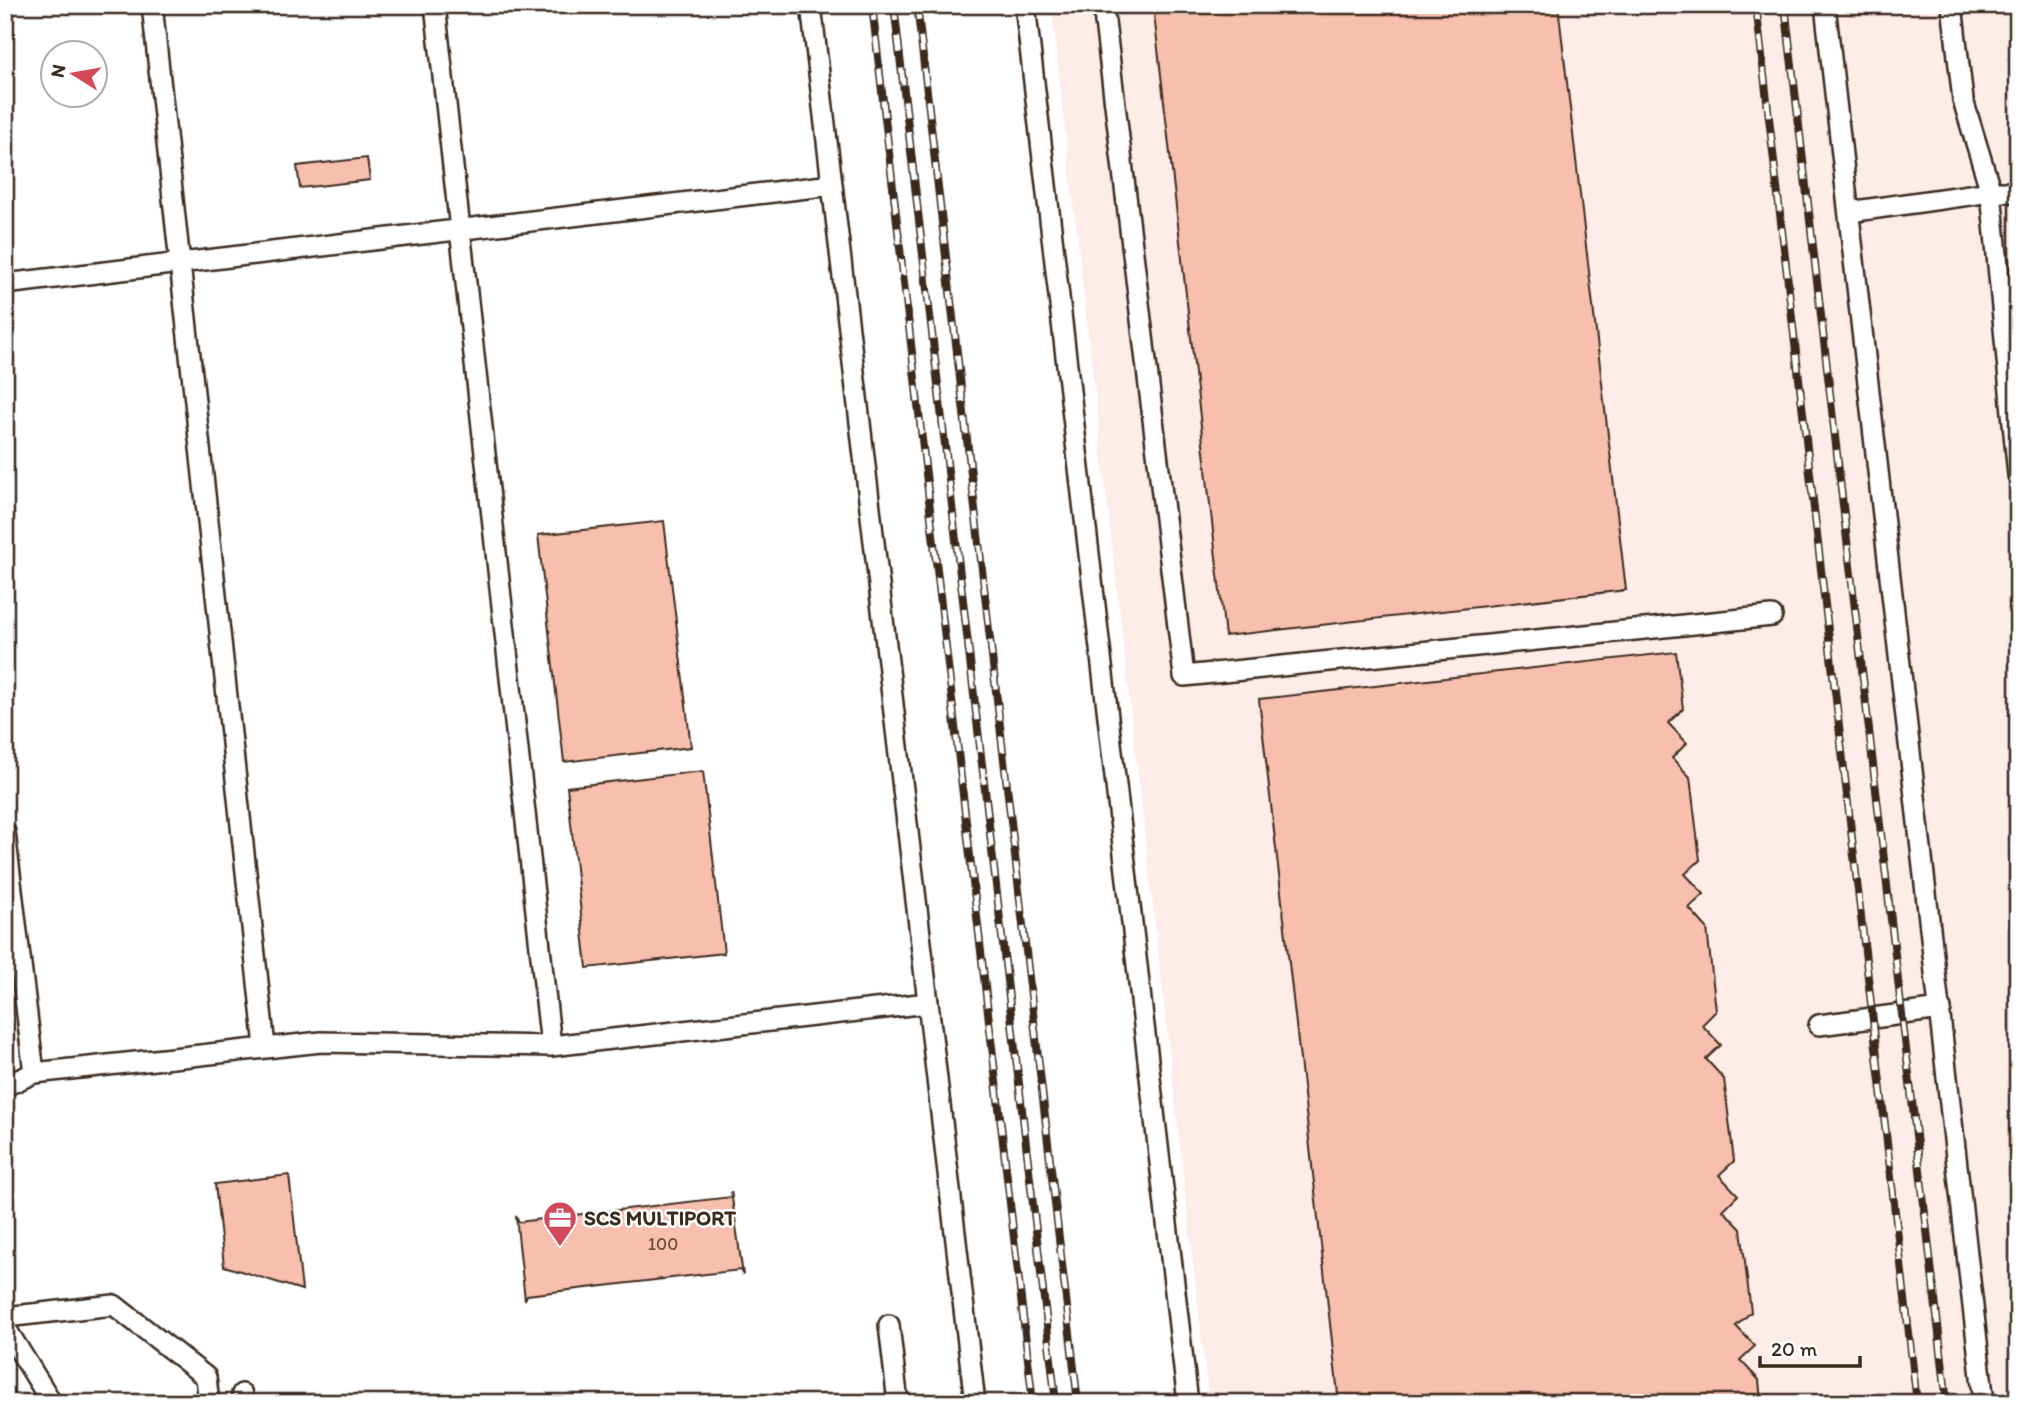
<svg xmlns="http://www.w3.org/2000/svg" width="2023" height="1408" viewBox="0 0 2023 1408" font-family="Itim,sans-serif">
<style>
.built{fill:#fdece7}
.building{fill:#f8bfaf;stroke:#3b2a1e;stroke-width:2}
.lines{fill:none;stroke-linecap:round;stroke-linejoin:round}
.service-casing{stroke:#3b2a1e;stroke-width:24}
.service{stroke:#fff;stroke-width:19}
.rail-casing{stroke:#3b2a1e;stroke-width:8}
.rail{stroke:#fff;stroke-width:5;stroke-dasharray:16;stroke-linecap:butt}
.labels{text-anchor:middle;stroke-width:5;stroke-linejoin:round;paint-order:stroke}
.number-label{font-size:18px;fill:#6a4f42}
.poi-label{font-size:21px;font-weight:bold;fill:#3b2a1e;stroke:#fff;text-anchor:start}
</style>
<rect width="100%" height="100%" fill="#fff"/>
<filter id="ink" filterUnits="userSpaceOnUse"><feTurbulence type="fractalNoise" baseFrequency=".0143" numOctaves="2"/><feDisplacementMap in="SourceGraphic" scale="14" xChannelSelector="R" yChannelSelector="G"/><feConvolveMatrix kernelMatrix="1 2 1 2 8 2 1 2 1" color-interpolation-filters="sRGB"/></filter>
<g filter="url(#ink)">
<path class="built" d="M1051,5H2018V1403H1209Z"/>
<path class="building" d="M1153,5H1558L1626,590L1225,636Z
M367,158L370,180L300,188L297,166Z
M664,521L691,747L564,762L538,535Z
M1676,652L1683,709L1668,723L1687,743L1672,758L1690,777L1700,860L1685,874L1704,894L1689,908L1707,928L1716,1011L1702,1025L1721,1045L1706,1059L1724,1079L1734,1161L1719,1175L1738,1195L1723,1210L1741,1229L1751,1312L1736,1326L1755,1346L1740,1360L1759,1380L1761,1403H1339L1259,699Z
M703,771L724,953L587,968L567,787Z
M289,1175L302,1290L224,1266L215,1184Z
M731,1191L743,1275L740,1270L527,1295L525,1300L516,1216L519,1222L574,1215L732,1197Z"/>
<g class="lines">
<g class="service-casing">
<path id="service" d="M152,5L265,1047
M435,5L551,1046
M811,5L975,1403
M1025,5L1188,1403
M1103,5L1184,676L1772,616
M1825,5L1984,1403
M1952,5L1963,100L1991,192L2018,475
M1849,212L1991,192H2018
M5,284L832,185
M5,832L34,1073
M1819,1025L1941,1009
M5,1086L34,1073L321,1042L551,1046L928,1003
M5,1317L114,1305L206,1377L209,1403
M889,1325L898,1403
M5,1327L52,1403
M242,1394L243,1403"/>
</g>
<use href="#service" class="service"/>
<g class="rail-casing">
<path id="rail" d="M872,5L1033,1403
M894,5L1056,1403
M917,5L1078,1403
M1756,5L1917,1403
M1785,5L1947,1403"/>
</g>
<use href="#rail" class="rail"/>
</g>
</g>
<defs>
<g id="office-pin" transform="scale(1.75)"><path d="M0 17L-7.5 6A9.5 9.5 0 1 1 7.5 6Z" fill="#d1495b" stroke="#fff"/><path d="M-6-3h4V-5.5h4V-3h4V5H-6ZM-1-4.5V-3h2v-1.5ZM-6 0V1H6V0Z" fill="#fff"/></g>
</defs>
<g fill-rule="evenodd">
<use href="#office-pin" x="560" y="1218"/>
</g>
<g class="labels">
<g class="number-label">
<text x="663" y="1250">100</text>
</g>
<g class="poi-label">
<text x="584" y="1225">SCS MULTIPORT</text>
</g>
</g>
<rect width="2023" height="1408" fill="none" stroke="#fff" stroke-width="28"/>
<rect x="14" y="14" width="1995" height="1380" fill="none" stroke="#3b2a1e" stroke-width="2.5" filter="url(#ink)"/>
<g transform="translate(74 74) rotate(281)"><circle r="33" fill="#ffffff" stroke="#b1aaa5" stroke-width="2"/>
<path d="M0-5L12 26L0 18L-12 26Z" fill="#d1495b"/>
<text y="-10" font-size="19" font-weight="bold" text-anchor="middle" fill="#3b2a1e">N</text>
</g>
<path d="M1760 1356v10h100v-10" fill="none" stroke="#3b2a1e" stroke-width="3.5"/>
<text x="1771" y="1356" font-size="21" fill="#3b2a1e" stroke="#ffffff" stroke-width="5" paint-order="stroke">20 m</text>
</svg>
